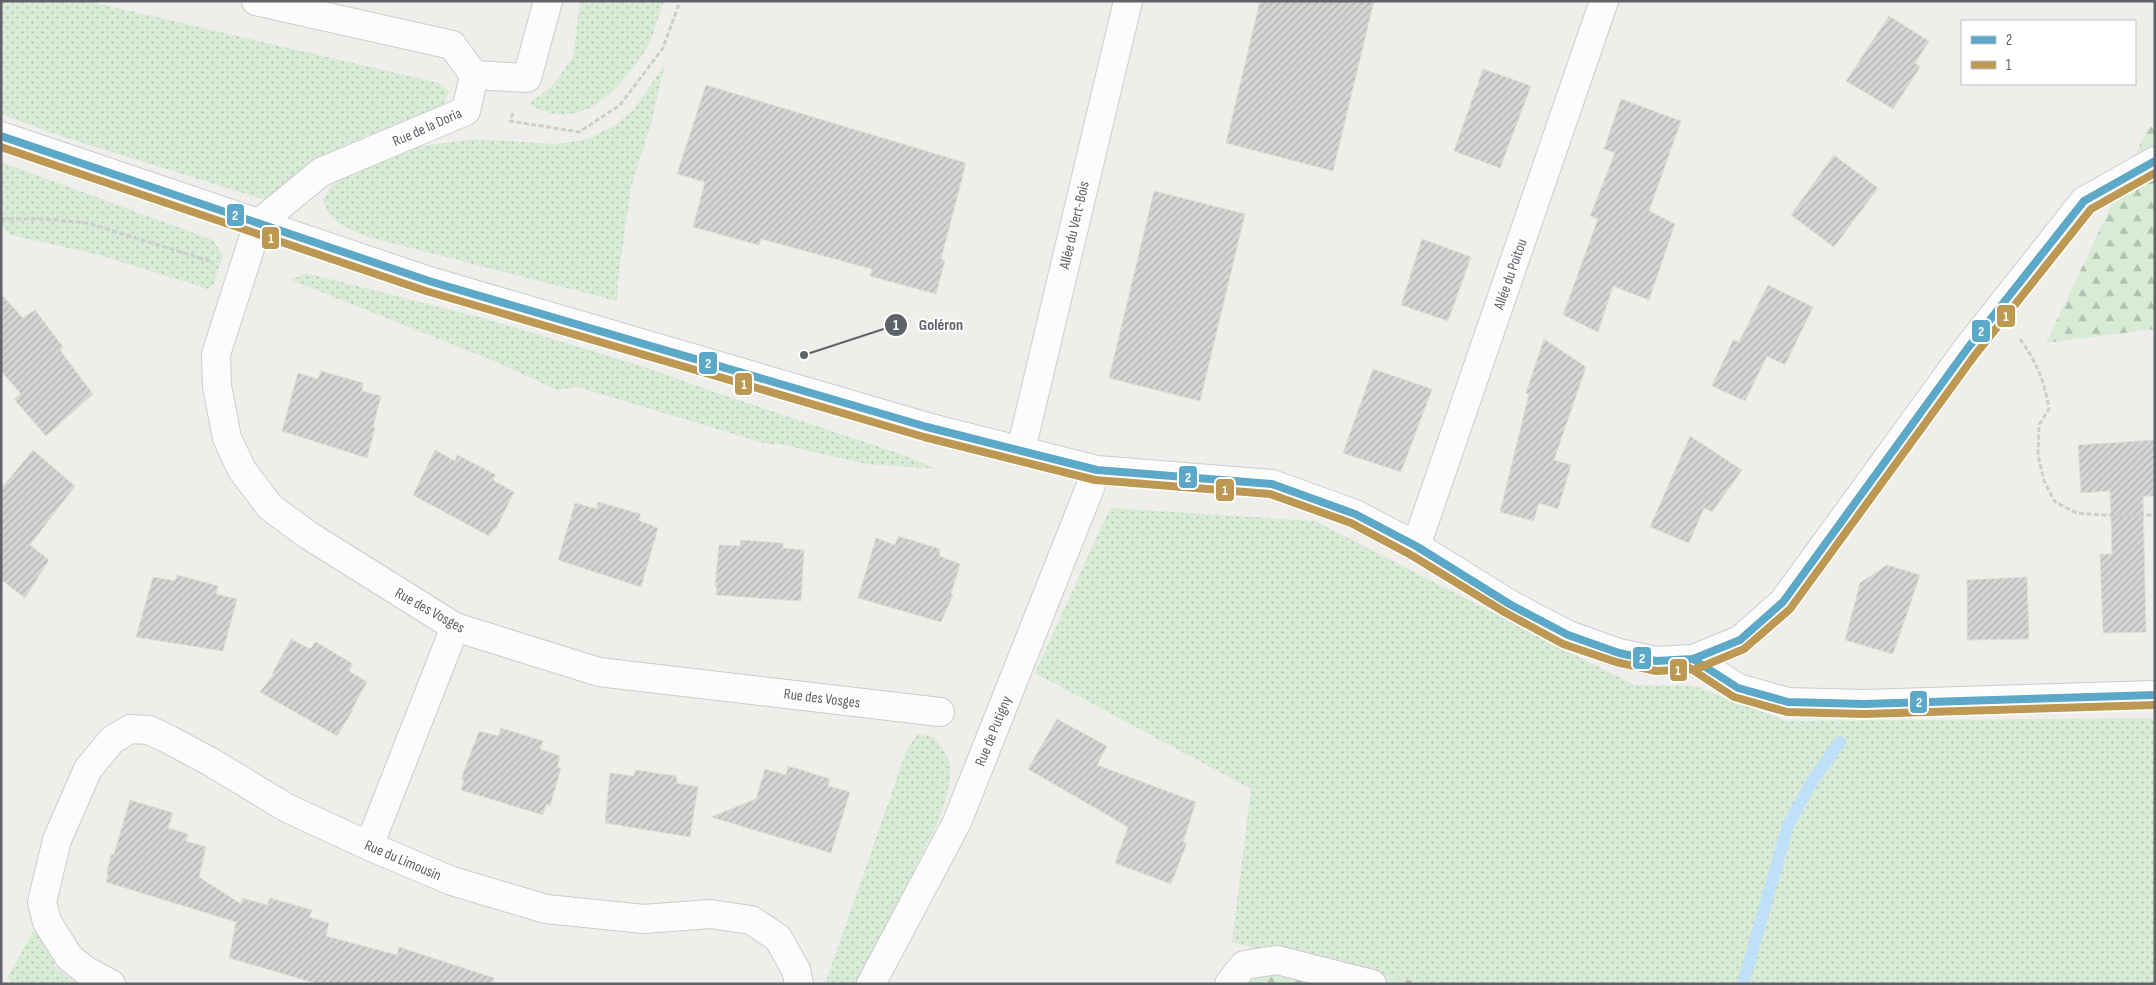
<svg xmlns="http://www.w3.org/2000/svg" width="2156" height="985" viewBox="0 0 2156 985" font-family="'Sofia Sans Condensed',sans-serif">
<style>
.grass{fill:url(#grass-dots)}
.forest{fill:url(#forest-firs)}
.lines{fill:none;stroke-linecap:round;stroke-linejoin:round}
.stream{stroke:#bfe0f9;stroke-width:12}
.building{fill:url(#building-hatch);stroke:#deddd9}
.minor-casing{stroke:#cbcccc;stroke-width:30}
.path{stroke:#cacfcc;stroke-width:3;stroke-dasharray:5 2.5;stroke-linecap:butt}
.minor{stroke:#fdfcfc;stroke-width:28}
.bus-1-casing{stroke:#fff;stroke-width:11}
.bus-2-casing{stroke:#fff;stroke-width:11}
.bus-1{stroke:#5ba8c9;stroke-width:8}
.bus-2{stroke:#bd9852;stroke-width:8}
.labels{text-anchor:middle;stroke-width:4.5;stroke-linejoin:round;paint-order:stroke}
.street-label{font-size:15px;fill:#5f6368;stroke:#fff}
.leader{fill:none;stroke:#5f6368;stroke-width:2}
.callout-dot{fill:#5f6368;stroke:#fff;stroke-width:2}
.mark-label{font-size:15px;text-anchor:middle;font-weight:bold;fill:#fff}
.callout-label{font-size:16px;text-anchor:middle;font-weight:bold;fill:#5f6368;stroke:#fff;stroke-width:4.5;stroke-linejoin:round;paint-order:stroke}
.line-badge{stroke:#fff;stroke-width:2}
.badge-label{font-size:14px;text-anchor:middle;font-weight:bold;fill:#fff}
</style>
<defs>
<pattern id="grass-dots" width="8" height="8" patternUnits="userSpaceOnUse" patternTransform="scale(1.25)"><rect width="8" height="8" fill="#d8ebd6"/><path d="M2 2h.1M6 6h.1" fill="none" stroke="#b2c2b1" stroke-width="1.8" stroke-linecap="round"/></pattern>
<pattern id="forest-firs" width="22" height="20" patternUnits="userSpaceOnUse" patternTransform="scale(1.25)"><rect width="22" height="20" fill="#d8ebd6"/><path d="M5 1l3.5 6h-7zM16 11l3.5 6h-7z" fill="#b2c2b1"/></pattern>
<pattern id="building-hatch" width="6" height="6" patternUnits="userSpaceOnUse" patternTransform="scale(1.25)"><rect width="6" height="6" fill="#d6d5d3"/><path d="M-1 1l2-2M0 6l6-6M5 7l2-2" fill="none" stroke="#b1b0af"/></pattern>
</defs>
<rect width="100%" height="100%" fill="#efeeea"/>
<path class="grass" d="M1,1H87L439,83L449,91L444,104C402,124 356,137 316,160C298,171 283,186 269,201L58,135L1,114Z
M580,1H664C658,17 654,36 645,51C641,59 634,66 629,73C602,107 571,128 529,104L553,85L573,57Z
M665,64L650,128L631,187L618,280L617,301L368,237C347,227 330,224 323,200L334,181L406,148L476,139L556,144L585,140L614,126L635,108Z
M1,162L213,240L223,255L214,283L208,289L99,255L11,235L1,227Z
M306,273L483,318L645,367L711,391L898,453L937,469L866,464L778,444H767L577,387L556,390L499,363L291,280Z
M1110,508L1315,521L1634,685L1694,686L1786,721L2155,718V984H1429L1258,949L1232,942L1251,789L1035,673Z
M917,734L933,737L943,749L950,763V781L945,803L937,824L858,984H825L906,752Z
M36,927L56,967L75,984H11L8,976Z"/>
<path class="forest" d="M2155,126V329L2046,343L2148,128Z
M1258,949L1429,984H1242Z"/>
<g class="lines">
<path class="stream" d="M1743,984L1788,825L1813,780L1840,742"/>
</g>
<path class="building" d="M1260,1H1374L1333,171L1226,143Z
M1889,16L1929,41L1915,63L1920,67L1893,109L1846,81Z
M1483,69L1531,86L1500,168L1454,151Z
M706,85L966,163L941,259L945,260L936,294L870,276L872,269L761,239L759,245L693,227L705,182L677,174Z
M1621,99L1681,121L1649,211L1675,224L1649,300L1613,286L1598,332L1563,315L1598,219L1590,216L1615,153L1604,149Z
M1834,155L1878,188L1834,247L1791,215Z
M1154,191L1245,214L1200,401L1109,378Z
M1422,239L1471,257L1448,321L1401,305Z
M1768,285L1813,307L1785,365L1767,356L1745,401L1712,386L1733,340L1739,342Z
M1,294L23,318L35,310L63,347L60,350L93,394L46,436L14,399L21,394L1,371Z
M1544,339L1586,367L1554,460L1571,465L1558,509L1539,503L1534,521L1500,512L1529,394L1526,393Z
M1373,369L1432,389L1401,472L1343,453Z
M321,371L363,383L362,391L381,396L373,427L375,428L367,458L282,431L298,373L318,379Z
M1690,436L1742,470L1712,512L1704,508L1689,543L1650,527Z
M2155,440V496H2143L2146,632L2103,633L2100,554H2112L2110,491L2081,493L2078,445Z
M33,450L75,486L30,545L49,560L25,598L3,581L1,583V489Z
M435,450L455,461L457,455L475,464L496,475L493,480L514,492L496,529L495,528L489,536L413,495Z
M598,502L641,514L638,520L658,528L641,587L558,560L575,503L597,509Z
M898,536L940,549L939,556L960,564L951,594L953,595L941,622L858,598L876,538L895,545Z
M741,540L783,543V548L804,550L801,601L716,595L717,587H715L719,545L740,546Z
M1887,565L1920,575L1893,654L1845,640L1860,583Z
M177,575L218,586L216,594L237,599L223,651L136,637L153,577L175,581Z
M2027,577L2029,639L1967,640V580Z
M291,639L310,649L316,642L353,664L349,671L367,682L352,709L353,710L337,736L260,692L274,674H272Z
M1057,719L1107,746L1097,765L1196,802L1183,842L1187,843L1171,884L1115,863L1128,827L1028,769Z
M501,728L543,741L540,749L560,756L557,768H561L550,806L546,804L543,815L461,790L464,780L461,779L479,731L498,736Z
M788,766L830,779L828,786L850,792L831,853L711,817L756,799L765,769L786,775Z
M635,770L676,776L677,783L698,787L690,837L605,823L610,773L634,776Z
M130,800L173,813L168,828L188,834L186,841L206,847L199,877L241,904L242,898L267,905L270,898L312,910L309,917L329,923L326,936L397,955L399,947L494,978L493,984H318L229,958L236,922L106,882L108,874L107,872L111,855L114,854Z"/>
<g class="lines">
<g class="minor-casing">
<path id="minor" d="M256,1L452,45L474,75L466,111L321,172L258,224L216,354L217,386L227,438L242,470L270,507L308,535L455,627L599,672L940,712
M474,75L527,78L548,1
M1,136L429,281L927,427L1097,470L1272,484L1355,514L1416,546L1511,605L1568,635L1619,653L1656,661L1693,659L1740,640L1783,602L1967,349L2084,201L2155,161
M1021,450L1128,1
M1416,546L1604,1
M1693,659L1738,688L1788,702L1864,704L2155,695
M369,846L455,627
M111,984L85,970L69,957L47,922L42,902L57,840L88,769L112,740L130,729L149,730L168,739L211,762L287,808L369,846L452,881L546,909L644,919L710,914L751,920L778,938L796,970L799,984
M871,984L957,822L1097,470
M1229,984L1244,965L1277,960L1372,984"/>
</g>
<path class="path" d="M513,113L510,121L579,132L620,105L663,48L680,1
M1,219H44L88,223L210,261
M2020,339C2037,363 2044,380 2049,409L2039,425L2038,455L2044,481L2055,502L2077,513L2102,515H2155"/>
<use href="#minor" class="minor"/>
<g class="bus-1-casing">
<path id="bus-1" d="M1,136L429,281L927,427L1097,470L1272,484L1355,514L1416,546L1511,605L1568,635L1619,653L1656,661L1693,659L1740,640L1783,602L1967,349L2084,201L2155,161
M1693,659L1738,688L1788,702L1864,704L2155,695"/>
</g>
<g class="bus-2-casing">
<path id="bus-2" d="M1,147L426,291L924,437L1095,480L1270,494L1351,523L1411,555L1506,613L1563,644L1616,662L1656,671L1696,669L1744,649L1790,609L1975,355L2091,209L2155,173
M1688,667L1734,697L1787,712L1864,714L2155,705"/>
</g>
<use href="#bus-1" class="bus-1"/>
<use href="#bus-2" class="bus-2"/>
</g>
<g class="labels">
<g class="street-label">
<text transform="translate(427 127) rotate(-24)" y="5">Rue de la Doria</text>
<text transform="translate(1074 225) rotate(-77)" y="5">Allée du Vert-Bois</text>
<text transform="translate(1510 274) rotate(-71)" y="5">Allée du Poitou</text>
<text transform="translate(430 610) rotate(29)" y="5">Rue des Vosges</text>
<text transform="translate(822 698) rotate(7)" y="5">Rue des Vosges</text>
<text transform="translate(993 731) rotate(-68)" y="5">Rue de Putigny</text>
<text transform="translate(403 860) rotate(23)" y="5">Rue du Limousin</text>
</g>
</g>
<path class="leader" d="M804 355L896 325"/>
<g class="callout-dot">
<circle cx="804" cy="355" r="5"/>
<circle cx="896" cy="325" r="12"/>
</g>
<g class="mark-label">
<text x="896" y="330">1</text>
</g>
<g class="callout-label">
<text x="941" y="330">Goléron</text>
</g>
<g class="line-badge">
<rect x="226" y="203" width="19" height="24" rx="5" fill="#5ba8c9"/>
<rect x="261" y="226" width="19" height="24" rx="5" fill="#bd9852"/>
<rect x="1996" y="304" width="20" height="24" rx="5" fill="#bd9852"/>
<rect x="1971" y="319" width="20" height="24" rx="5" fill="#5ba8c9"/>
<rect x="698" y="351" width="20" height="24" rx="5" fill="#5ba8c9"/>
<rect x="734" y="372" width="19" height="24" rx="5" fill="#bd9852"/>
<rect x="1178" y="465" width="20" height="24" rx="5" fill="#5ba8c9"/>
<rect x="1215" y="478" width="20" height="24" rx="5" fill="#bd9852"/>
<rect x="1632" y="646" width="20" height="24" rx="5" fill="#5ba8c9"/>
<rect x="1669" y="658" width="19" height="24" rx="5" fill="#bd9852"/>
<rect x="1909" y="690" width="19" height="24" rx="5" fill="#5ba8c9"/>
</g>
<g class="badge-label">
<text x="235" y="220">2</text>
<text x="271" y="243">1</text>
<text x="2006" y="321">1</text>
<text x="1981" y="336">2</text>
<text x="708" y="368">2</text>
<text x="744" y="389">1</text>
<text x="1188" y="482">2</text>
<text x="1225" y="495">1</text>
<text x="1642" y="663">2</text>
<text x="1678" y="675">1</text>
<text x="1919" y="707">2</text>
</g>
<rect width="2156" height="985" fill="none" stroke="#5f6368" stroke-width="5"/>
<rect x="1961" y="20" width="175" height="65" fill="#ffffff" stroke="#bfc1c3"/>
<rect x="1971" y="36" width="25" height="8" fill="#5ba8c9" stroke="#bfc1c3"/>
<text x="2006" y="45" font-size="15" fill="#5f6368">2</text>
<rect x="1971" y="61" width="25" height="8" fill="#bd9852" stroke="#bfc1c3"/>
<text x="2006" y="70" font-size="15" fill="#5f6368">1</text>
</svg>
